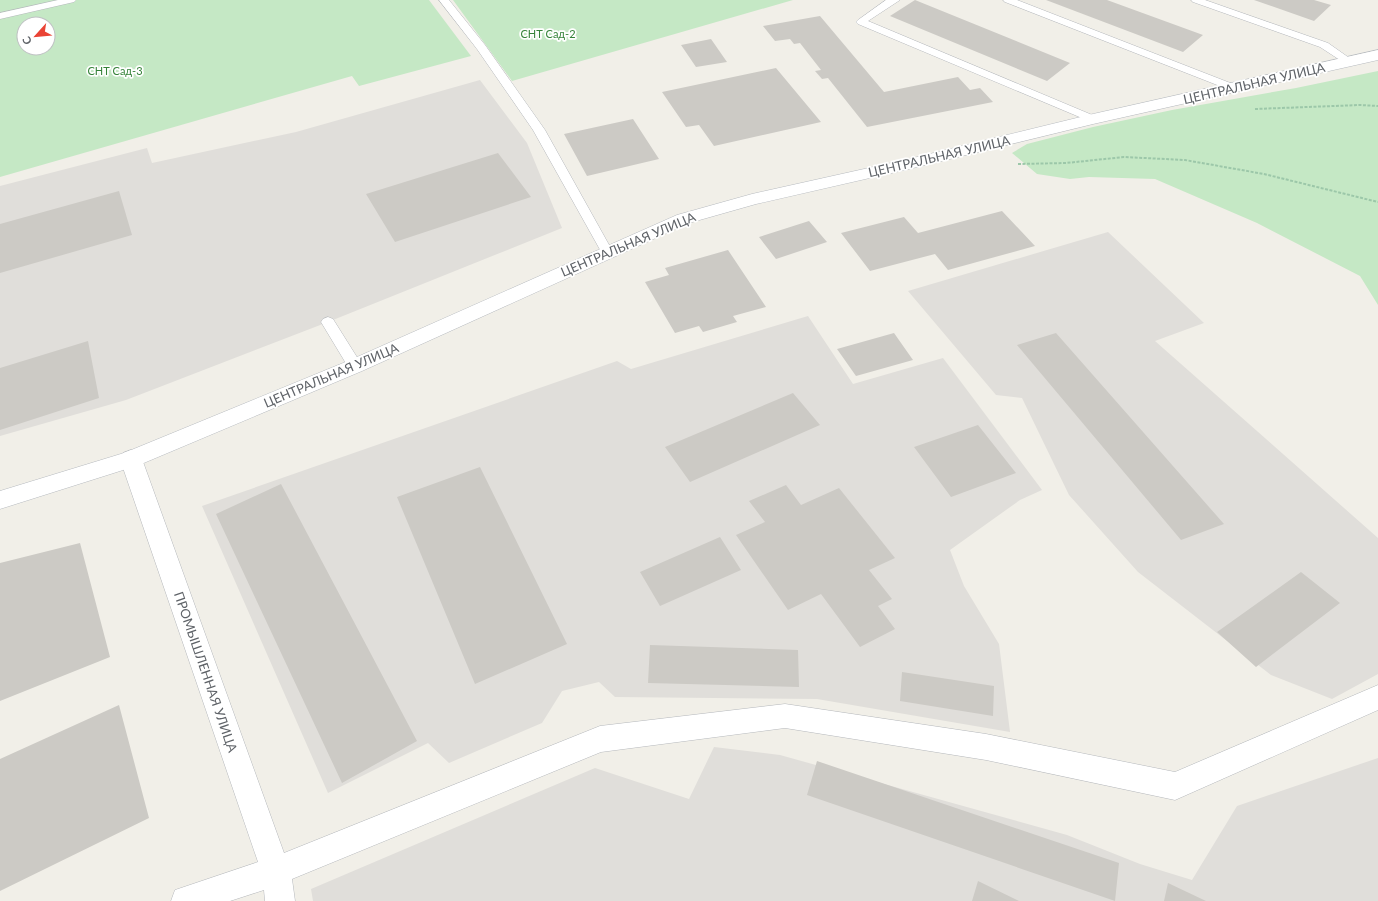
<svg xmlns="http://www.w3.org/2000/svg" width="1378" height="901" viewBox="0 0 1378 901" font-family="Lato,sans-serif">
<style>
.industrial{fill:#e0deda}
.green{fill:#c5e8c5;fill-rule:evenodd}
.building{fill:#cccac5}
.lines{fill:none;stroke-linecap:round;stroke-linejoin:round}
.lane-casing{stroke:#b5b8bc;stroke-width:1}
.street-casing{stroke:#b5b8bc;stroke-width:1}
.secondary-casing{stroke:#b6babf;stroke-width:1}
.path{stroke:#9cc7a9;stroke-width:2;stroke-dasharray:3 1.5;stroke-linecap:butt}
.lane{fill:#fff;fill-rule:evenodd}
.street{fill:#fff;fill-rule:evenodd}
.secondary{fill:#fff;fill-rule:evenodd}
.labels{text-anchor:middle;stroke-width:3.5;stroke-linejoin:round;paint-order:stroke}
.far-park-label{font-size:11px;fill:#348238;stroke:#fff}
.street-label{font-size:13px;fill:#5f6368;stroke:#fff}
</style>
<rect width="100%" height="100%" fill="#f1efe8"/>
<path class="industrial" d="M480,80L527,143L562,228L328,322L126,400L0,436V186L147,148L152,163L296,132Z
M1108,232L1204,323L1155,341L1378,538V674L1332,699L1271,675L1138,572L1069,495L1022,398L996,395L908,291Z
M808,316L853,384L943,358L1042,490L1020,500L950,550L964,586L999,644L1010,732L817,699L615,697L599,682L562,691L542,723L449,763L428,743L328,793L202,506L617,361L631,369Z
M714,747L780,755L1067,835L1140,864L1192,880L1237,806L1378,758V901H313L311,889L595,768L689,799Z"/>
<path class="green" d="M0,0H429L471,56L359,86L352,76L0,177ZM24,24H48V48H24Z
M453,0H793L512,81Z
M1378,71V305L1360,276L1257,223L1155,179L1089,177L1070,179L1037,174L1012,153L1027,144L1093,127L1172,110L1296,88Z"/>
<path class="building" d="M915,0L1070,63L1047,81L890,16Z
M1046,0H1107L1203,35L1183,52Z
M1254,0H1314L1331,5L1314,21Z
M820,16L884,92L958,77L970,90L980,88L993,102L867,127L828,78L822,79L815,71L821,70L800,43L794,44L790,39L775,41L763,26Z
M711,39L727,62L696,67L681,45Z
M776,68L821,122L714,146L699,125L686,127L662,92Z
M633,119L659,159L587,176L564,134Z
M498,153L531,197L395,242L366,194Z
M119,191L132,235L0,273V224Z
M1002,211L1035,246L948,270L935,254L870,271L841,233L904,217L918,233Z
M809,221L827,242L776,259L759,237Z
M728,250L766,307L733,316L737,322L703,332L699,326L675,333L645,282L669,275L665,268Z
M894,333L913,360L856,376L837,349Z
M1056,333L1224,524L1181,540L1017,345Z
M88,341L99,398L0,430V368Z
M793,393L820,425L690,482L665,447Z
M978,425L1016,473L951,497L914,447Z
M480,467L567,644L475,684L397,497Z
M281,484L417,741L342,783L216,514Z
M786,485L801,505L839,488L895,558L869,570L892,599L878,606L895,629L860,647L821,594L788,610L736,535L765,522L749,501Z
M720,537L741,570L660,606L640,572Z
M80,543L110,657L0,701V563Z
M1301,572L1340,603L1256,667L1217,632Z
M650,645L798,650L799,687L648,683Z
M902,672L994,686L993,716L900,701Z
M119,705L149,818L0,891V759Z
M817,761L1119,863L1115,901L807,795Z
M978,881L1019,901H972Z
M1168,883L1206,901H1164Z"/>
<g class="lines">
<g class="lane-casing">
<path id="lane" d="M58,0H76L74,2L0,19V13Z
M439,0H449L485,45L545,130L613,252L611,255H603L533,130L477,49Z
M886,0H900L868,21L1097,117L1099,119L1097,121H1089L858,24L856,22L858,20Z
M1003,0H1017L1238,86L1239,88L1238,90H1230L1005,2Z
M1191,0H1205L1328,43L1355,62L1354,64H1346L1320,47L1193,2Z
M328,317L333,319L360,362L362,366L360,370L355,371L350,370L321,322L323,319Z"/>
</g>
<g class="street-casing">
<path id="street" d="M131,450L139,453L142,459L284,853L600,726L785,704L986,734L1175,772L1378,685V710L1175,800L986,760L785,728L601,752L292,879L295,901H265L264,890L230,901H171L175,890L258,862L120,459L123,453Z"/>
</g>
<g class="secondary-casing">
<path id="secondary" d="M1378,50V60L1093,124L909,169L756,204L689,223L362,371L139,465L0,509V491L124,453L348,361L677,215L752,194L909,159L1093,114Z"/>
</g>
<path class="path" d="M1255,109L1360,105L1378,106
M1018,164L1066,163L1124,157L1185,160L1264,174L1378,202"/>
<use href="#lane" class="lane"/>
<use href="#street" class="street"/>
<use href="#secondary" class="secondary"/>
</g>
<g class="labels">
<g class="far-park-label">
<text x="548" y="38">СНТ Сад-2</text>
<text x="115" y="75">СНТ Сад-3</text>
</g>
<g class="street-label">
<text transform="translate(1254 83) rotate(-13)" y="5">ЦЕНТРАЛЬНАЯ УЛИЦА</text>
<text transform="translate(939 156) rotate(-13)" y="5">ЦЕНТРАЛЬНАЯ УЛИЦА</text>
<text transform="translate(628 244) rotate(-23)" y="5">ЦЕНТРАЛЬНАЯ УЛИЦА</text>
<text transform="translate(331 375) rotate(-23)" y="5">ЦЕНТРАЛЬНАЯ УЛИЦА</text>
<text transform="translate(206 672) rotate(71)" y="5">ПРОМЫШЛЕННАЯ УЛИЦА</text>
</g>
</g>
<g transform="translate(36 36) rotate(243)"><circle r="19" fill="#ffffff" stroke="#bfc1c3"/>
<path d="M0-3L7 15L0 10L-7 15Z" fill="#ea4335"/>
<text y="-6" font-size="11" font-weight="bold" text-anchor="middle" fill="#5f6368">С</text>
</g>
</svg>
